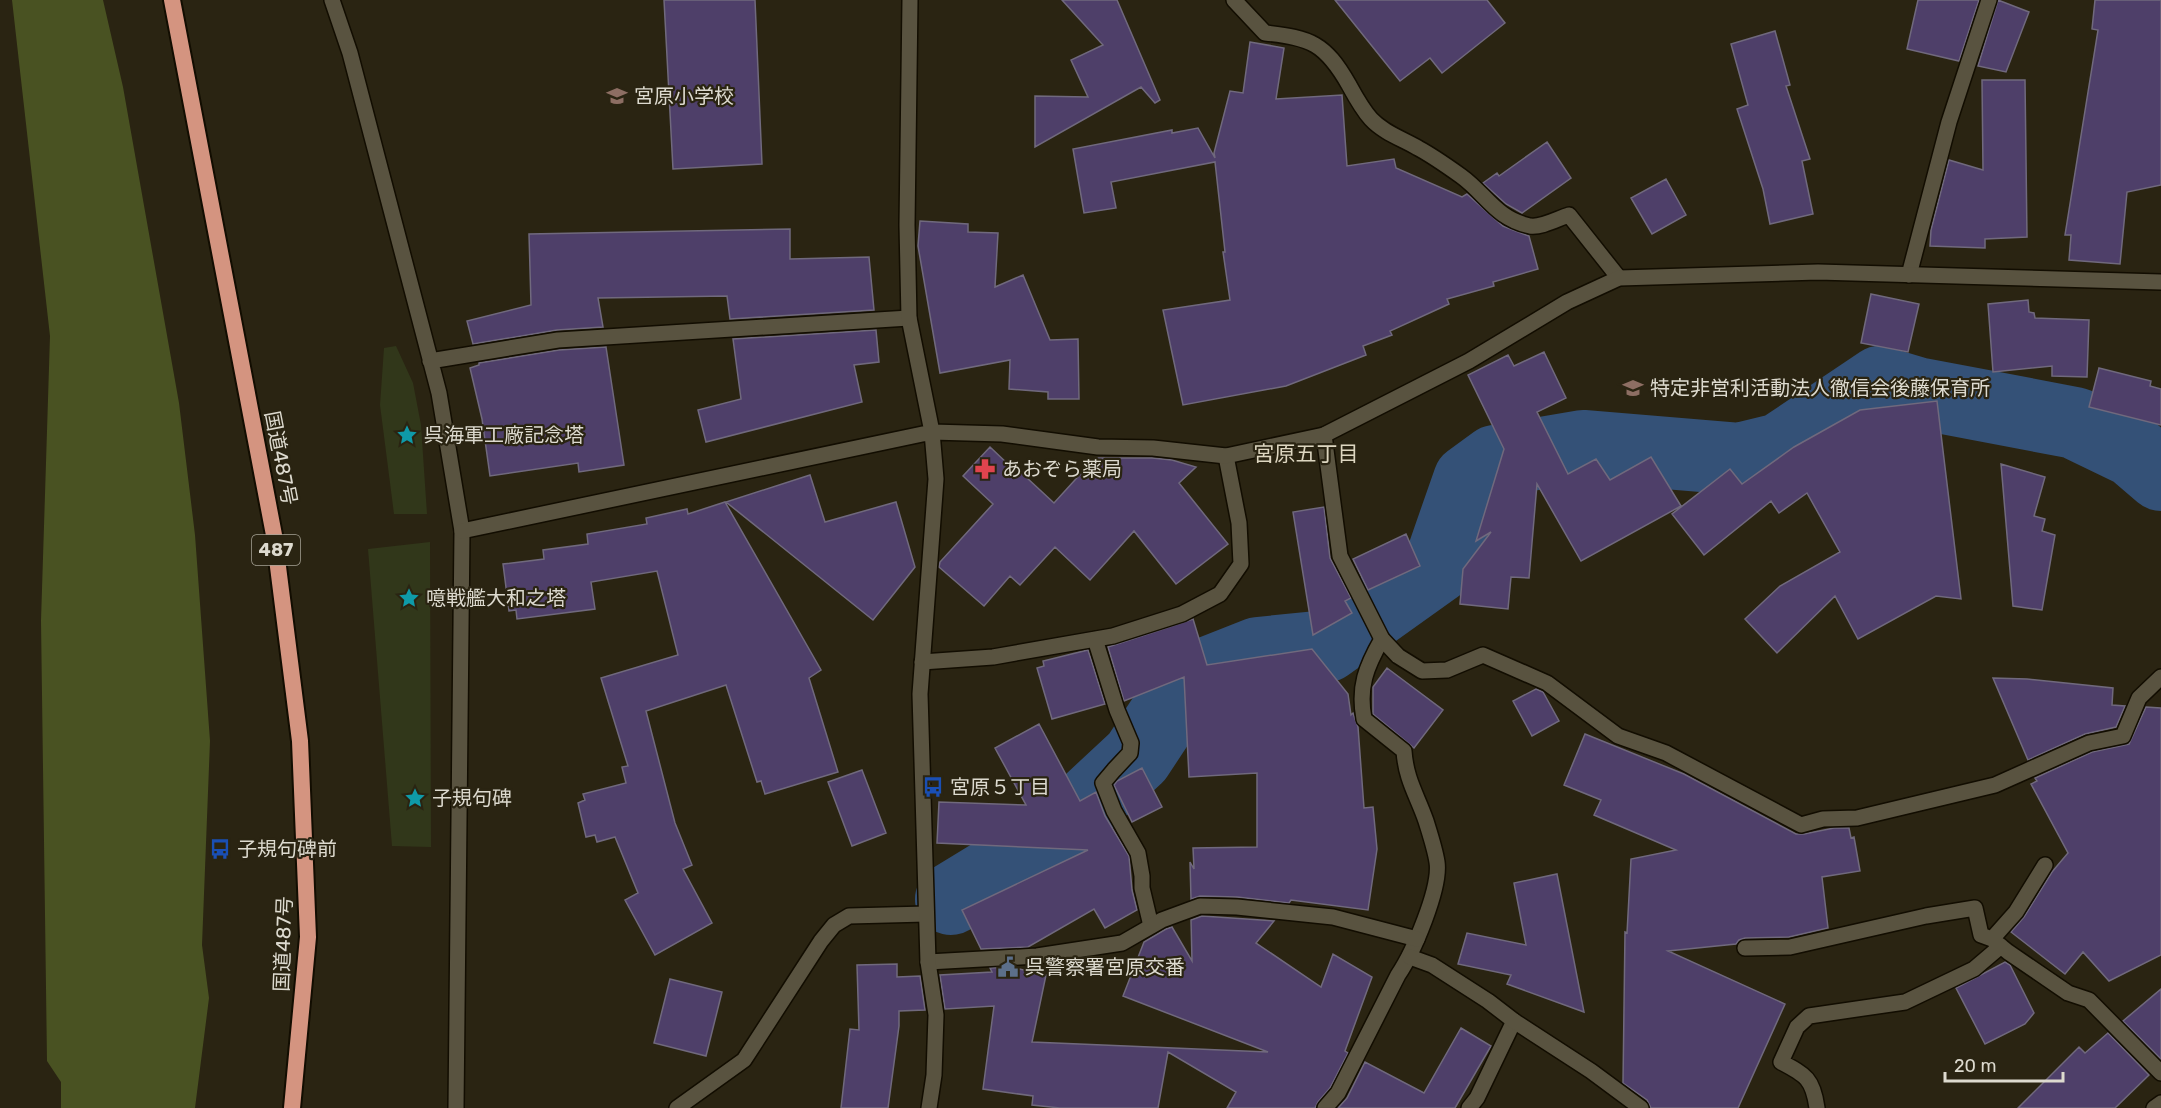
<svg xmlns="http://www.w3.org/2000/svg" width="2161" height="1108" viewBox="0 0 2161 1108" font-family="Rubik,'Noto Sans JP',sans-serif">
<style>
.green{fill:#31371a}
.forest{fill:#495222}
.lines{fill:none;stroke-linecap:round;stroke-linejoin:round}
.river{stroke:#345177;stroke-width:72}
.building{fill:#4e3f69;stroke:#70697d;stroke-width:1.5}
.service-casing{stroke:#120d01;stroke-width:18}
.minor-casing{stroke:#120d01;stroke-width:18}
.tertiary-casing{stroke:#120d01;stroke-width:18}
.trunk-casing{stroke:#120d01;stroke-width:20}
.service{stroke:#595340;stroke-width:15}
.minor{stroke:#595340;stroke-width:15}
.tertiary{stroke:#595340;stroke-width:15}
.trunk{stroke:#d49480;stroke-width:16}
.labels{text-anchor:middle;stroke-width:4.5;stroke-linejoin:round;paint-order:stroke}
.shield{fill:#2a2412;stroke:#a7a396;stroke-width:1.5}
.shield-label{font-size:18px;font-weight:bold;fill:#dddacf}
.poi-label{font-size:20px;fill:#dddacf;stroke:#2a2412;text-anchor:start}
.street-label{font-size:20px;fill:#dddacf;stroke:#2a2412}
.neighbourhood-label{font-size:21px;fill:#ddd6c0;stroke:#2a2412}
</style>
<rect width="100%" height="100%" fill="#2a2412"/>
<path class="green" d="M396,346L413,383L421,425L427,514H394L380,405L384,348Z
M430,542L431,847L392,846L368,549Z"/>
<path class="forest" d="M12,0H103L123,87L179,403L195,535L210,741L202,945L209,998L195,1108H61V1082L47,1061L41,621L50,336Z"/>
<g class="lines">
<path class="river" d="M951,899L1048,840L1137,757L1187,681L1258,653L1327,646L1439,566L1469,480L1495,461L1583,446L1739,459L1780,449L1880,382L1917,393L2075,423L2133,451L2161,475"/>
</g>
<path class="building" d="M664,0H755L762,164L673,169Z
M1062,0H1117L1160,100L1155,103L1141,87L1035,147V96L1088,97L1071,60L1103,45Z
M1335,0H1487L1505,23L1442,73L1430,58L1400,81Z
M1918,0H1979L1959,61L1907,49Z
M1998,0L2029,12L2006,72L1978,66Z
M2095,0H2161V185L2127,192L2120,264L2069,260L2071,235H2065L2098,30L2092,29Z
M1775,31L1790,85L1786,86L1810,159L1802,161L1813,214L1770,224L1763,189L1737,109L1748,105L1731,44Z
M1250,42L1284,48L1276,99L1342,95L1347,166L1394,159L1396,168L1462,197L1467,194L1503,226L1529,236L1538,269L1493,282L1494,286L1447,299L1449,304L1390,331L1392,335L1363,346L1366,355L1286,386L1183,405L1163,310L1230,300L1223,252H1225L1215,162L1111,182L1116,208L1084,213L1073,149L1172,130V133L1198,128L1215,158L1214,153L1230,91L1243,93Z
M1982,80H2025L2027,237L1985,239V248L1930,246L1931,230L1949,160L1983,170Z
M1547,142L1571,178L1522,213L1506,204L1483,183L1497,173L1499,176Z
M1666,179L1686,215L1652,234L1631,198Z
M920,221L968,224V232L998,233L995,287L1023,275L1050,340L1078,339L1079,399H1048V392L1009,389L1010,360L940,373L918,246Z
M790,229V259L869,257L874,310L730,319L727,296L598,298L603,327L557,330L473,344L467,321L531,305L529,234Z
M1871,294L1919,304L1908,352L1861,343Z
M2028,300L2029,312L2034,313L2035,318L2089,320L2087,377L2052,376V366L1993,372L1988,304Z
M876,330L879,362L854,365L862,402L706,442L698,410L741,399L733,339Z
M606,347L624,465L579,472L578,463L490,476L482,419L470,368L479,365V363L559,350Z
M1544,352L1566,398L1537,412L1568,474L1596,459L1610,480L1651,457L1681,506L1581,561L1537,484L1529,578L1511,577L1508,609L1460,604L1463,569L1491,532L1476,541L1504,449L1468,375L1508,355L1514,366Z
M2099,368L2151,381L2150,386L2161,389V425L2089,407Z
M1937,401L1961,599L1936,596L1858,639L1835,596L1777,653L1745,619L1780,586L1840,552L1807,493L1779,513L1771,501L1704,555L1672,514L1730,469L1742,484L1794,447L1860,410Z
M990,447L1010,466L1012,464L1054,503L1095,458H1152L1172,460L1196,467L1179,483L1228,544L1176,584L1134,531L1090,580L1055,547L1020,585L1010,576L984,606L939,567L940,562L993,504L963,476Z
M2001,464L2045,477L2034,516L2045,519L2042,531L2055,535L2042,610L2013,606Z
M810,475L825,522L896,502L915,567L873,620L726,502Z
M725,502L821,670L809,678L838,772L765,794L761,781L757,782L726,685L646,711L675,823L692,865L683,869L712,923L655,955L625,900L638,893L615,837L597,842L595,835L586,837L578,803L585,800L583,794L626,783L622,767L628,766L601,678L678,655L657,571L591,582L595,609L517,619L516,610L509,611L503,564L544,559L543,550L588,544L587,534L647,524L646,518L687,509L688,514Z
M1324,507L1330,558L1351,598L1345,601L1352,613L1313,635L1293,512Z
M1406,534L1420,566L1368,590L1353,559Z
M1193,619L1207,665L1312,649L1348,694L1351,715L1353,713L1358,727L1364,808L1373,807L1377,849L1368,910L1291,900L1289,903L1237,897L1200,896L1191,899L1190,862L1194,869L1193,848L1257,847V773L1189,777L1184,677L1124,701L1108,647Z
M1088,650L1105,704L1052,719L1037,668L1044,666L1043,661Z
M1387,668L1443,710L1414,748L1373,714V687Z
M1993,678L2027,679L2113,688L2112,705L2125,706L2116,727L2085,734L2028,760Z
M1536,689L1543,692L1559,721L1532,736L1513,701Z
M2146,707L2161,708V955L2109,981L2083,952L2065,974L2011,932L2024,917L2052,872L2068,853L2031,784L2037,781L2035,778L2092,752L2129,744Z
M1039,724L1080,801L1096,792L1105,816L1129,856L1132,890L1137,910L1105,928L1094,909L1028,947L981,949L962,910L1088,850L937,843L939,802L1026,805L995,748Z
M1585,734L1684,774L1796,834H1804L1834,828H1849L1851,838L1854,837L1860,871L1822,877L1828,928L1789,937L1745,938L1739,940L1736,944L1668,951L1785,1004L1738,1108H1651L1647,1100L1623,1083L1625,932L1627,933L1631,859L1676,850L1594,815L1601,800L1564,785Z
M1142,768L1162,807L1132,822L1114,785L1117,781Z
M862,770L886,833L852,846L828,782Z
M1557,874L1584,1012L1507,984L1511,975L1458,964L1467,933L1526,945L1514,883Z
M1202,916L1274,921L1256,943L1321,987L1333,954L1372,977L1345,1051L1348,1053L1330,1088L1318,1102L1315,1108H1227L1236,1092L1168,1052L1158,1108H1060L1032,1105L1033,1096L983,1089L994,1006L945,1009L940,975L992,972L990,968L1010,967L1046,975L1032,1042L1268,1052L1123,996L1144,942L1166,929L1172,927L1192,961L1191,920Z
M2005,962L2010,965L2034,1013L2025,1024L1985,1044L1956,988Z
M897,964V977L920,976L925,1010L899,1011V1026L888,1108H841L850,1029L859,1030L857,965Z
M670,979L722,992L706,1056L654,1043Z
M2161,989V1059L2123,1021Z
M1461,1028L1491,1046L1455,1108H1338L1347,1098L1365,1062L1424,1093Z
M2108,1033L2149,1075L2115,1108H2018L2079,1047L2085,1053Z"/>
<g class="lines">
<g class="service-casing">
<path id="service" d="M1095,639L1117,710L1131,743L1130,753L1114,770L1103,783L1114,811L1138,853L1142,876V888L1151,926
M922,662L993,657L1113,636L1182,614L1220,594L1241,564L1239,523L1226,456
M1992,939L2016,912L2045,865
M1745,948L1790,947L1926,916L1975,908L1981,935L1992,939L2008,952L2068,993L2089,1000L2161,1073
M1325,1108L1338,1093L1398,975C1413,953 1441,888 1437,862C1435,849 1430,834 1426,821C1417,795 1406,780 1404,751L1364,719C1358,687 1366,667 1382,639
M1469,1108L1477,1098L1514,1021
M1817,1108C1813,1079 1806,1075 1781,1062L1797,1027L1809,1016L1905,1002L1974,969L2001,946"/>
</g>
<g class="minor-casing">
<path id="minor" d="M332,0L350,53L439,393L462,531L456,1108
M1234,0L1265,33C1311,38 1325,43 1349,85C1355,96 1362,109 1371,119C1384,133 1403,139 1418,148C1433,156 1447,166 1461,176C1486,194 1496,219 1530,226C1541,228 1559,218 1569,215L1619,278
M1909,275L1949,122L1989,0
M430,361L558,340L909,318
M1324,435L1340,556L1382,639L1398,656L1422,671L1447,670L1483,655L1547,683L1618,736L1666,753L1801,825L1823,819L1857,818L1995,785L2089,743L2123,736L2139,698L2161,677
M1410,957L1432,965L1488,1001L1514,1021L1591,1071L1641,1108
M928,962L1037,956L1122,943L1162,920L1200,906L1237,907L1333,917L1417,939
M677,1108L744,1060L821,941L834,925L849,916L926,914
M2154,1108L2161,1103"/>
</g>
<g class="tertiary-casing">
<path id="tertiary" d="M910,0L907,225L909,318L932,432L936,479L920,694L928,962L936,1015L934,1075L929,1108
M462,531L932,432L1002,434L1098,447L1153,448L1226,456L1324,435L1469,361L1567,302L1619,278L1818,272L2161,282"/>
</g>
<g class="trunk-casing">
<path id="trunk" d="M172,0L274,535L300,741L308,937L292,1108"/>
</g>
<use href="#service" class="service"/>
<use href="#minor" class="minor"/>
<use href="#tertiary" class="tertiary"/>
<use href="#trunk" class="trunk"/>
</g>
<defs>
<g id="school-bare" transform="scale(1.62)"><path d="M0-5L7-2L0 1L-7-2ZM-4 1L0 2.5L4 1V4Q0 6-4 4Z" fill="#8d6e63" stroke="#2a2412" stroke-width="2.5" paint-order="stroke"/></g>
<g id="sight-bare" transform="scale(1.62)"><path d="M0-6L1.8-2.2L6-1.7L2.9 1.2L3.7 5.4L0 3.3L-3.7 5.4L-2.9 1.2L-6-1.7L-1.8-2.2Z" fill="#0f9aa8" stroke="#2a2412" stroke-width="2.5" paint-order="stroke"/></g>
<g id="pharmacy-bare" transform="scale(1.62)"><path d="M-2-6h4v4h4v4h-4v4h-4v-4h-4v-4h4Z" fill="#e0444e" stroke="#2a2412" stroke-width="2.5" paint-order="stroke"/></g>
<g id="bus-bare" transform="scale(1.62)"><path d="M-5-6H5V4H4V6H2V4H-2V6H-4V4H-5ZM-3.5-4V0h7V-4ZM-3.5 1.2v1.5H-2V1.2ZM2 1.2v1.5H3.5V1.2Z" fill="#1a4fb4" stroke="#2a2412" stroke-width="2.5" paint-order="stroke"/></g>
<g id="civic-bare" transform="scale(1.62)"><path d="M-.6-6.5H3V-4.5H.6V-3L4-1V1h2V6H-6V1h2V-1L-.6-3ZM-1.2 2.5V6h2.4V2.5Z" fill="#5c6f8a" stroke="#2a2412" stroke-width="2.5" paint-order="stroke"/></g>
</defs>
<g fill-rule="evenodd">
<use href="#school-bare" x="617" y="96"/>
<use href="#school-bare" x="1633" y="388"/>
<use href="#sight-bare" x="407" y="435"/>
<use href="#pharmacy-bare" x="985" y="469"/>
<use href="#sight-bare" x="409" y="598"/>
<use href="#bus-bare" x="933" y="787"/>
<use href="#sight-bare" x="415" y="798"/>
<use href="#bus-bare" x="220" y="849"/>
<use href="#civic-bare" x="1008" y="967"/>
</g>
<g class="labels">
<rect class="shield" x="252" y="535" width="48" height="30" rx="4.5"/>
<g class="shield-label">
<text x="276" y="556">487</text>
</g>
<g class="poi-label">
<text x="634" y="103">宮原小学校</text>
<text x="1650" y="395">特定非営利活動法人徹信会後藤保育所</text>
<text x="424" y="442">呉海軍工廠記念塔</text>
<text x="1002" y="476">あおぞら薬局</text>
<text x="426" y="605">噫戦艦大和之塔</text>
<text x="950" y="794">宮原５丁目</text>
<text x="432" y="805">子規句碑</text>
<text x="237" y="856">子規句碑前</text>
<text x="1025" y="974">呉警察署宮原交番</text>
</g>
<g class="street-label">
<text transform="translate(281 458) rotate(79)" y="7">国道487号</text>
<text transform="translate(283 944) rotate(-88)" y="7">国道487号</text>
</g>
<g class="neighbourhood-label">
<text x="1306" y="461">宮原五丁目</text>
</g>
</g>
<path d="M1945 1072v9h118v-9" fill="none" stroke="#dddacf" stroke-width="3"/>
<text x="1954" y="1072" font-size="18" fill="#dddacf" stroke="#2a2412" stroke-width="4.5" paint-order="stroke">20 m</text>
</svg>
